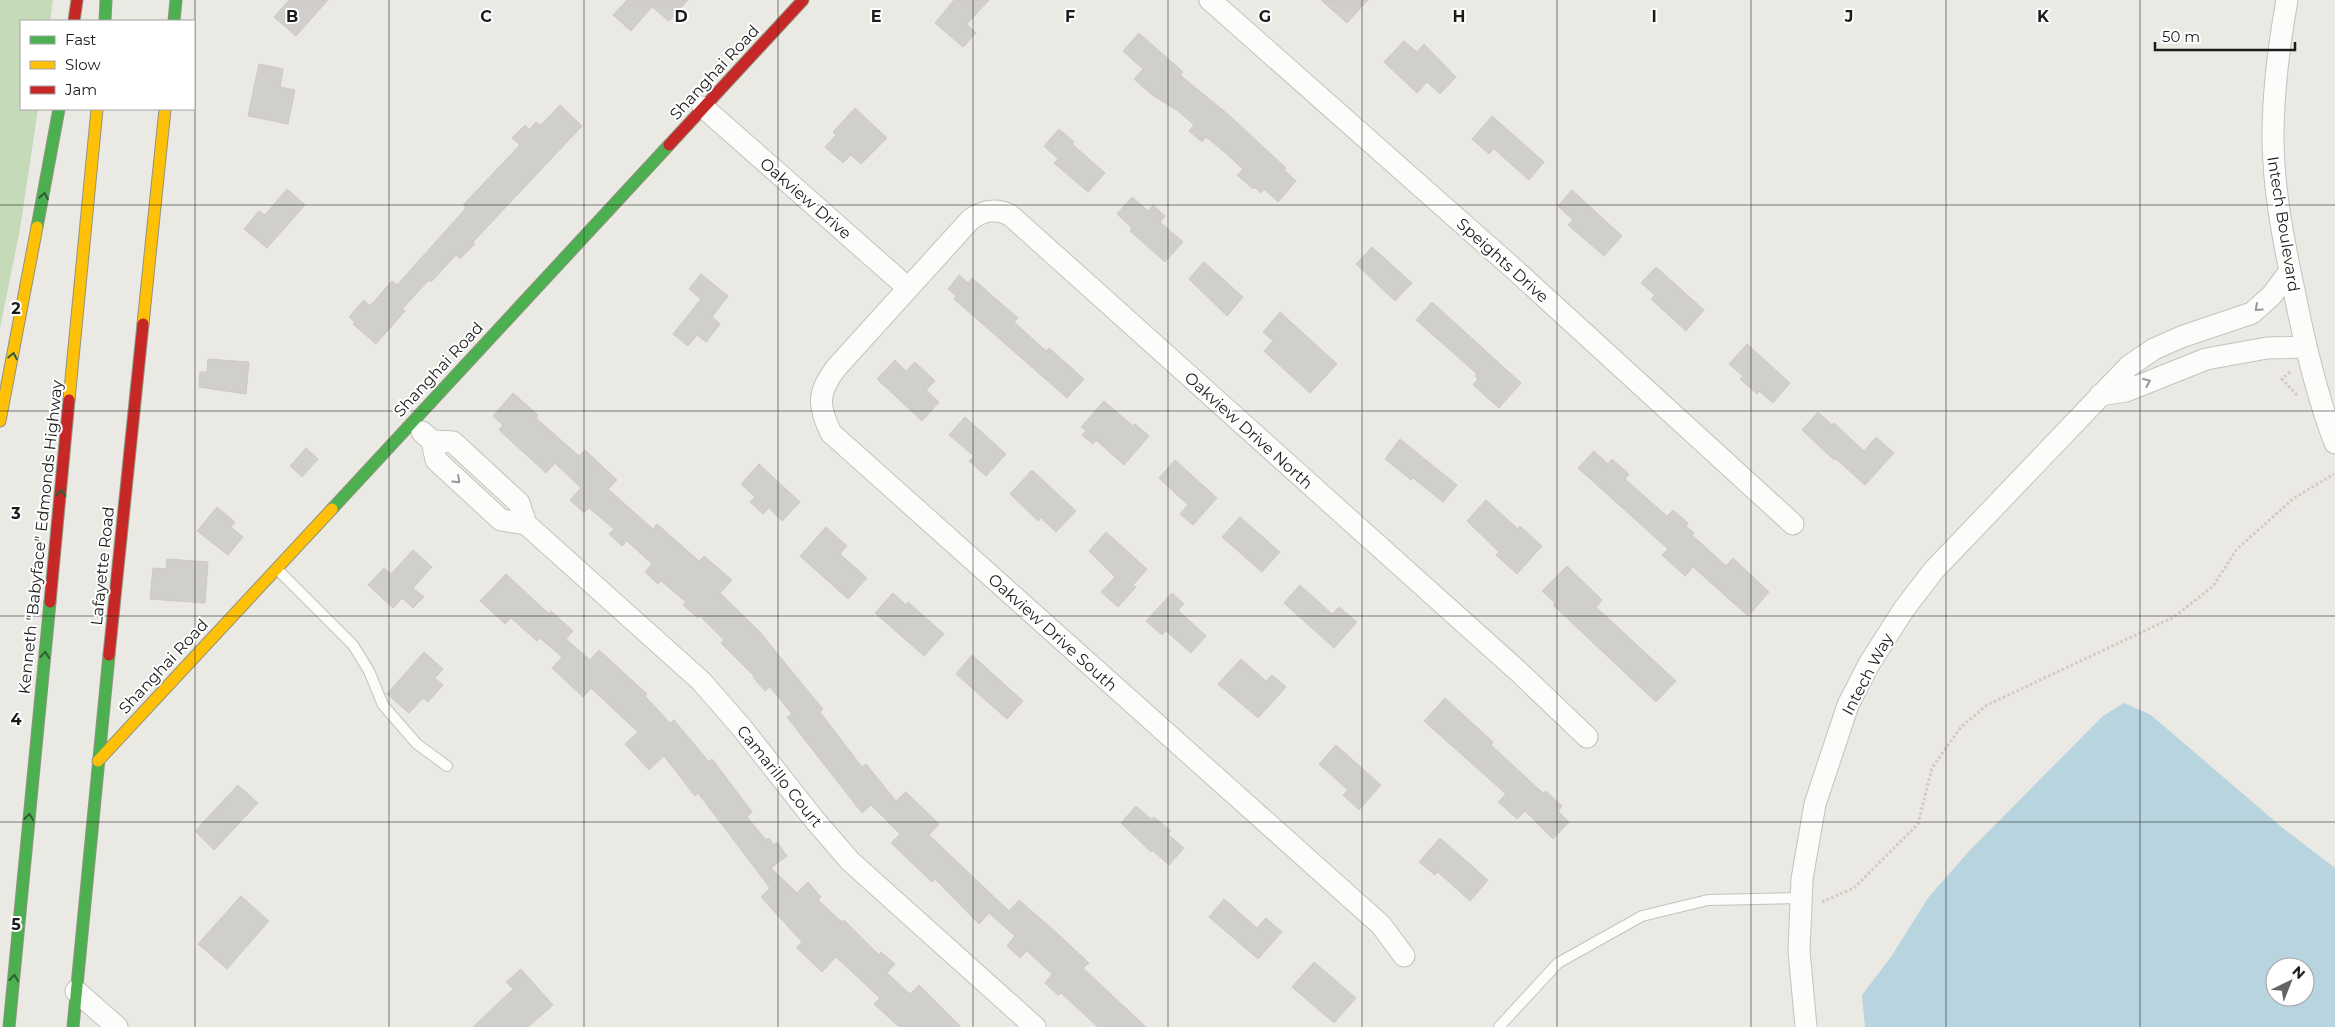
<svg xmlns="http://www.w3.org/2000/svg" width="2335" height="1027" viewBox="0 0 2335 1027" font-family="Montserrat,sans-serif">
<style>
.forest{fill:#c4dab9}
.water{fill:#b8d4de;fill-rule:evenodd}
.building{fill:#d1cfcb;stroke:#cdcac6}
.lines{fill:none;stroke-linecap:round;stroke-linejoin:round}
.lane-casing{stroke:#c3c2c0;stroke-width:12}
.street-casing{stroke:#c3c2c0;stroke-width:23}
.fast-casing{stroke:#91947d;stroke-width:13}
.slow-casing{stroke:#91947d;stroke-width:13}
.jam-casing{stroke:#91947d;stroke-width:13}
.path{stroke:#d6c8c4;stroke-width:3;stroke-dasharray:2.5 2.5;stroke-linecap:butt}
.lane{stroke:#fcfcfb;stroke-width:10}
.street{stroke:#fcfcfb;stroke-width:21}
.fast{stroke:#4caf50;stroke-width:11}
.slow{stroke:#ffc107;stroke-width:11}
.jam{stroke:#c62828;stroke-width:11}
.oneway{stroke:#325e33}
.oneway2{stroke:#979797}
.grid{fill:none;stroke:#1c1c1c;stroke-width:1;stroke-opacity:0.55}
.labels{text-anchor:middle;stroke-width:4;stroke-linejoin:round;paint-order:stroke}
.street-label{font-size:16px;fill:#1c1c1c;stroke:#fff}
.grid-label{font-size:16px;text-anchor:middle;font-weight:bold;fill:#1c1c1c;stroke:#fff;stroke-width:4;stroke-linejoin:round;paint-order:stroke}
</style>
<rect width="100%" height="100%" fill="#eae9e4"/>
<path class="forest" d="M0,0H53L50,21H21V109H38L20,229L0,328Z"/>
<path class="water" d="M2124,703L2151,715L2284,829L2335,868V1027H1865L1862,995L1891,957L1928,898L1970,850L2103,716ZM2275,967H2305V997H2275Z"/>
<path class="building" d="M289,0H328L296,36L274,17Z
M627,0H688L669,21L652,7L631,31L613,15Z
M954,0H989L967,24L976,33L963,47L935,23Z
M1321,0H1368L1347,23Z
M1139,33L1183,72L1180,75L1230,116L1286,168L1284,170L1296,181L1278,202L1264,189L1261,193L1254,187L1253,189L1237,175L1243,169L1221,149L1206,137L1202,142L1189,131L1194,125L1178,111L1152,95L1134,79L1143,69L1123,51Z
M1404,41L1417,52L1424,44L1456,77L1440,94L1427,82L1417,93L1384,62Z
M259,64L283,69L280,87L295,90L288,124L248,116Z
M560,105L582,126L473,242L475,244L460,259L456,255L431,282L429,280L402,309L405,311L376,344L353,324L355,322L349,317L364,300L370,306L392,281L397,285L466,208L463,205L520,145L512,138L525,125L529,130L536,122L541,125Z
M855,108L887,138L861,164L851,155L843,163L825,147L836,135L833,132Z
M1492,116L1544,162L1529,180L1494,149L1489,154L1472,139Z
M1059,129L1074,142L1072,144L1105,173L1088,192L1054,163L1058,159L1044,146Z
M287,189L305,205L267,248L244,229L259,211L265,215Z
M1572,190L1622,236L1604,256L1568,225L1573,220L1558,206Z
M1132,197L1148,211L1153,205L1165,216L1160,222L1183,242L1165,262L1130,231L1132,228L1117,214Z
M1372,247L1412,283L1395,301L1356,264Z
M1204,262L1243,297L1227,316L1189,279Z
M1656,267L1704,310L1686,331L1651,299L1655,295L1641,283Z
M701,274L728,296L712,317L720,324L706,342L697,335L688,346L673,334L701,299L689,289Z
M959,275L968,283L972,278L1018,318L1014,322L1046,351L1049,348L1084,379L1067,398L954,299L956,296L948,289Z
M1432,302L1521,383L1499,408L1473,385L1478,379L1475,376L1477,374L1416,320Z
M1280,312L1337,364L1310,393L1264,351L1273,341L1263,332Z
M1747,344L1790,383L1773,403L1759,391L1757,394L1740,379L1743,376L1729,364Z
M208,359L249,362L246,394L199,387L200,372H207Z
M895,360L906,371L915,362L935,381L926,390L939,402L922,421L877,379Z
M513,393L538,415L536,418L579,456L585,450L617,480L608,489L653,529L657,524L699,561L704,556L732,580L720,593L760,632L794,674L823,709L820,712L862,767L866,764L896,801L906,792L939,824L929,835L1009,911L1019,900L1057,933L1089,963L1083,968L1146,1027H1098L1061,993L1058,995L1045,983L1052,974L1027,951L1020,958L1007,946L1015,936L989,913L979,924L935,879L932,882L891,843L900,834L871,805L862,813L787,717L792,714L770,687L765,691L753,677L754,676L721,643L724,640L700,616L698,618L683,605L686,602L661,581L658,584L645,572L652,564L627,541L622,546L609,534L614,529L589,508L584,513L570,500L581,488L555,463L546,473L499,430L503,425L493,416Z
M1104,401L1133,426L1135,424L1149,436L1124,465L1096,440L1093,444L1082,435L1086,431L1081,427Z
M1818,412L1832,425L1834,423L1864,451L1876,437L1894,453L1865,485L1835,458L1834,460L1802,430Z
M965,417L1006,454L986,476L969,461L974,456L949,435Z
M1400,439L1457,485L1443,502L1413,478L1411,480L1385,459Z
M306,448L318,459L302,477L290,466Z
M1594,451L1608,464L1612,459L1629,474L1625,479L1667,516L1673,510L1688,523L1686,526L1694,533L1692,535L1726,566L1733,558L1769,592L1748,616L1693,567L1685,576L1662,555L1668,549L1578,468Z
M1175,460L1217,498L1193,525L1180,514L1188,505L1159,478Z
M759,464L800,502L782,521L769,508L763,514L750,502L755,497L741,484Z
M1032,470L1076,511L1056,532L1041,518L1038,521L1010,494Z
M1486,500L1518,529L1520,526L1542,546L1517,574L1496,555L1499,552L1467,521Z
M217,507L235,522L231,527L243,537L228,555L197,531Z
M1240,517L1280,552L1262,572L1222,537Z
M826,527L847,546L840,554L867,578L848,599L800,556Z
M1106,532L1147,569L1133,585L1136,587L1118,607L1101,592L1115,577L1089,551Z
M413,550L432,567L413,588L424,597L413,608L402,598L393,608L368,585L384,568L391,574Z
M167,559L208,562L205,603L150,599L153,568L166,569Z
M1567,566L1602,600L1596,607L1676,681L1656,702L1553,605L1555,603L1542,591Z
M506,574L549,614L551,611L573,631L566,639L590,660L599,650L647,694L645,696L670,723L674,720L709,762L712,759L752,812L747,817L766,840L769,838L774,845L777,842L787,856L771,868L797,893L808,882L821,897L818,900L842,922L844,920L879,955L881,952L895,964L887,973L910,994L919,985L961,1027H899L874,1004L880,998L836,957L822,972L798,949L797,947L802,942L761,897L770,888L698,793L695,796L664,756L649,770L625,744L638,732L591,688L583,697L552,668L562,657L540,638L537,641L511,618L505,624L480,601Z
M1300,585L1332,614L1339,607L1357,622L1334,648L1284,603Z
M893,593L906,605L908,602L944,634L924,656L875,613Z
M1172,593L1184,604L1178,610L1206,636L1191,653L1166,631L1162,635L1146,621Z
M424,652L443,669L435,678L443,685L428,702L423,698L409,713L387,694Z
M972,655L1023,701L1007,719L956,674Z
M1241,659L1266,681L1272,675L1286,687L1258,718L1218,684Z
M1445,698L1493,742L1491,745L1544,794L1546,791L1562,806L1558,811L1569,822L1553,839L1525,811L1517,819L1498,802L1506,794L1424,721Z
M1336,745L1381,785L1359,810L1343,795L1348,790L1319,764Z
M238,785L258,803L214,850L195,831Z
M1136,806L1152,820L1154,817L1171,831L1168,834L1184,848L1169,865L1152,850L1151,852L1121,823Z
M1440,838L1488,880L1470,901L1438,872L1435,875L1419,862Z
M241,896L269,921L227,969L198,944Z
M1224,899L1257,928L1266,918L1282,932L1258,959L1209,917Z
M1314,962L1356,998L1334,1023L1292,987Z
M521,969L553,1005L528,1027H473L513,989L506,982Z"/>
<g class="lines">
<g class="lane-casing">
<path id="lane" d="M277,569L353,645L369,671L383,705L417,744L447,766
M1499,1027L1558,963L1642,916L1708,900L1801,898"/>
</g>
<g class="street-casing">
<path id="street" d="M1210,0L1514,269L1793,524
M2287,0C2279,45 2273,90 2273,136C2273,187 2283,239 2294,290C2304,341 2316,394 2335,443
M703,107L908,288
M2100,395L2126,391L2206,359L2267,348L2306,347
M422,432L432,441L436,460L501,520L526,524
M432,441L453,442L519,503L526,524L701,681L742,728L813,818L850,861L1035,1027
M1404,956L1381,925L831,433C818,406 817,393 836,368L970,220C983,210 995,208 1010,215L1519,672L1587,737
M76,991L117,1027
M1806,1027L1799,951L1802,879L1815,804L1848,705L1869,664L1904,609L1934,570L2129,366L2154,349L2181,337L2252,313L2272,295L2290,271"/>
</g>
<g class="fast-casing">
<path id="fast" d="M105,21L106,0
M174,21L176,0
M37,227L59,109
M332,509L669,145
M9,1027L50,602
M73,1027L109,655"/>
</g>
<g class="slow-casing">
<path id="slow" d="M143,324L165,109
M69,400L97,109
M0,421L37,227
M98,761L332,509"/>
</g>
<g class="jam-casing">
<path id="jam" d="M74,21L77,0
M669,145L803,0
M50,602L69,400
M109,655L143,324"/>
</g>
<path class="path" d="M2290,372L2282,379L2297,395
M1822,902L1854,888L1918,824L1932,768L1961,727L1987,705L2174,617L2213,586L2237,549L2294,498L2334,474"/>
<use href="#lane" class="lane"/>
<use href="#street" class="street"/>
<use href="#fast" class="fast"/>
<use href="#slow" class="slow"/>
<use href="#jam" class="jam"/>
</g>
<defs><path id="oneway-chevron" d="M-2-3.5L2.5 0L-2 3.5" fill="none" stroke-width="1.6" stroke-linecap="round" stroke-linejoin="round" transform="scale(1.25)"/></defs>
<g class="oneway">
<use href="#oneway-chevron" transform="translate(44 196) rotate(-80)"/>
<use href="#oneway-chevron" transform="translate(13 356) rotate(-79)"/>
<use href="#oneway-chevron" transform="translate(61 493) rotate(-84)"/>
<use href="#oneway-chevron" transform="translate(45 655) rotate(-84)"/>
<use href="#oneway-chevron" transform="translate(29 817) rotate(-84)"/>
<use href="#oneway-chevron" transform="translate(14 978) rotate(-84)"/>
</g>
<g class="oneway2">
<use href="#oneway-chevron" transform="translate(2258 308) rotate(138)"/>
<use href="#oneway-chevron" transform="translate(2147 382) rotate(-22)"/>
<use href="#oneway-chevron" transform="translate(457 480) rotate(43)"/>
</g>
<path class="grid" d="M195,0V1027M389,0V1027M584,0V1027M778,0V1027M973,0V1027M1168,0V1027M1362,0V1027M1557,0V1027M1751,0V1027M1946,0V1027M2140,0V1027M0,205H2335M0,411H2335M0,616H2335M0,822H2335"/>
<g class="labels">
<g class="street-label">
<text transform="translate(714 72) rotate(-47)" y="6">Shanghai Road</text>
<text transform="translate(806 198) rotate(41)" y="6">Oakview Drive</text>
<text transform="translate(2284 224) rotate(81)" y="6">Intech Boulevard</text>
<text transform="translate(1503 260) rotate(42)" y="6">Speights Drive</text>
<text transform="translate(438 369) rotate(-47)" y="6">Shanghai Road</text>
<text transform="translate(1249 430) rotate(42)" y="6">Oakview Drive North</text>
<text transform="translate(40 537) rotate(-84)" y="6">Kenneth "Babyface" Edmonds Highway</text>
<text transform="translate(102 566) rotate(-84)" y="6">Lafayette Road</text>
<text transform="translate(1053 632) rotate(42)" y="6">Oakview Drive South</text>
<text transform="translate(163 666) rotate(-47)" y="6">Shanghai Road</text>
<text transform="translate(1867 674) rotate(-62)" y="6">Intech Way</text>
<text transform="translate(780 776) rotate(51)" y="6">Camarillo Court</text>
</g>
</g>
<g class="grid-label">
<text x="292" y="22">B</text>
<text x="486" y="22">C</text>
<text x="681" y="22">D</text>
<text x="876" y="22">E</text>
<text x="1070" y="22">F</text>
<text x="1265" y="22">G</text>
<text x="1459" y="22">H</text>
<text x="1654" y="22">I</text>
<text x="1849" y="22">J</text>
<text x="2043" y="22">K</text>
<text x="16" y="314">2</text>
<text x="16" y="519">3</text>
<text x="16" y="725">4</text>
<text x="16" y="930">5</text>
</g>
<rect x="20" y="20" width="175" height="90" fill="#ffffff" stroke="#a4a4a4"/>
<rect x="30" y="36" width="25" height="8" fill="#4caf50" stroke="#a4a4a4"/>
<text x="65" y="45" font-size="15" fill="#1c1c1c">Fast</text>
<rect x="30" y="61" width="25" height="8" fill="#ffc107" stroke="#a4a4a4"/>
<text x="65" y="70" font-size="15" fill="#1c1c1c">Slow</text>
<rect x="30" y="86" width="25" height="8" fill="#c62828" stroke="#a4a4a4"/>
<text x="65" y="95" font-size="15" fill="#1c1c1c">Jam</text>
<g transform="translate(2290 982) rotate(43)"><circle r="24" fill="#ffffff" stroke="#a4a4a4"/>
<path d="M0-4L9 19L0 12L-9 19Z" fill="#646462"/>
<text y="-8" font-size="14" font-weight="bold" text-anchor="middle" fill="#1c1c1c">N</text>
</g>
<path d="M2155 42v8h140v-8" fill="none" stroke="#1c1c1c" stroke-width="2.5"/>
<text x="2162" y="42" font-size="15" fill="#1c1c1c" stroke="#ffffff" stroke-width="4" paint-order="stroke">50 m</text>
</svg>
